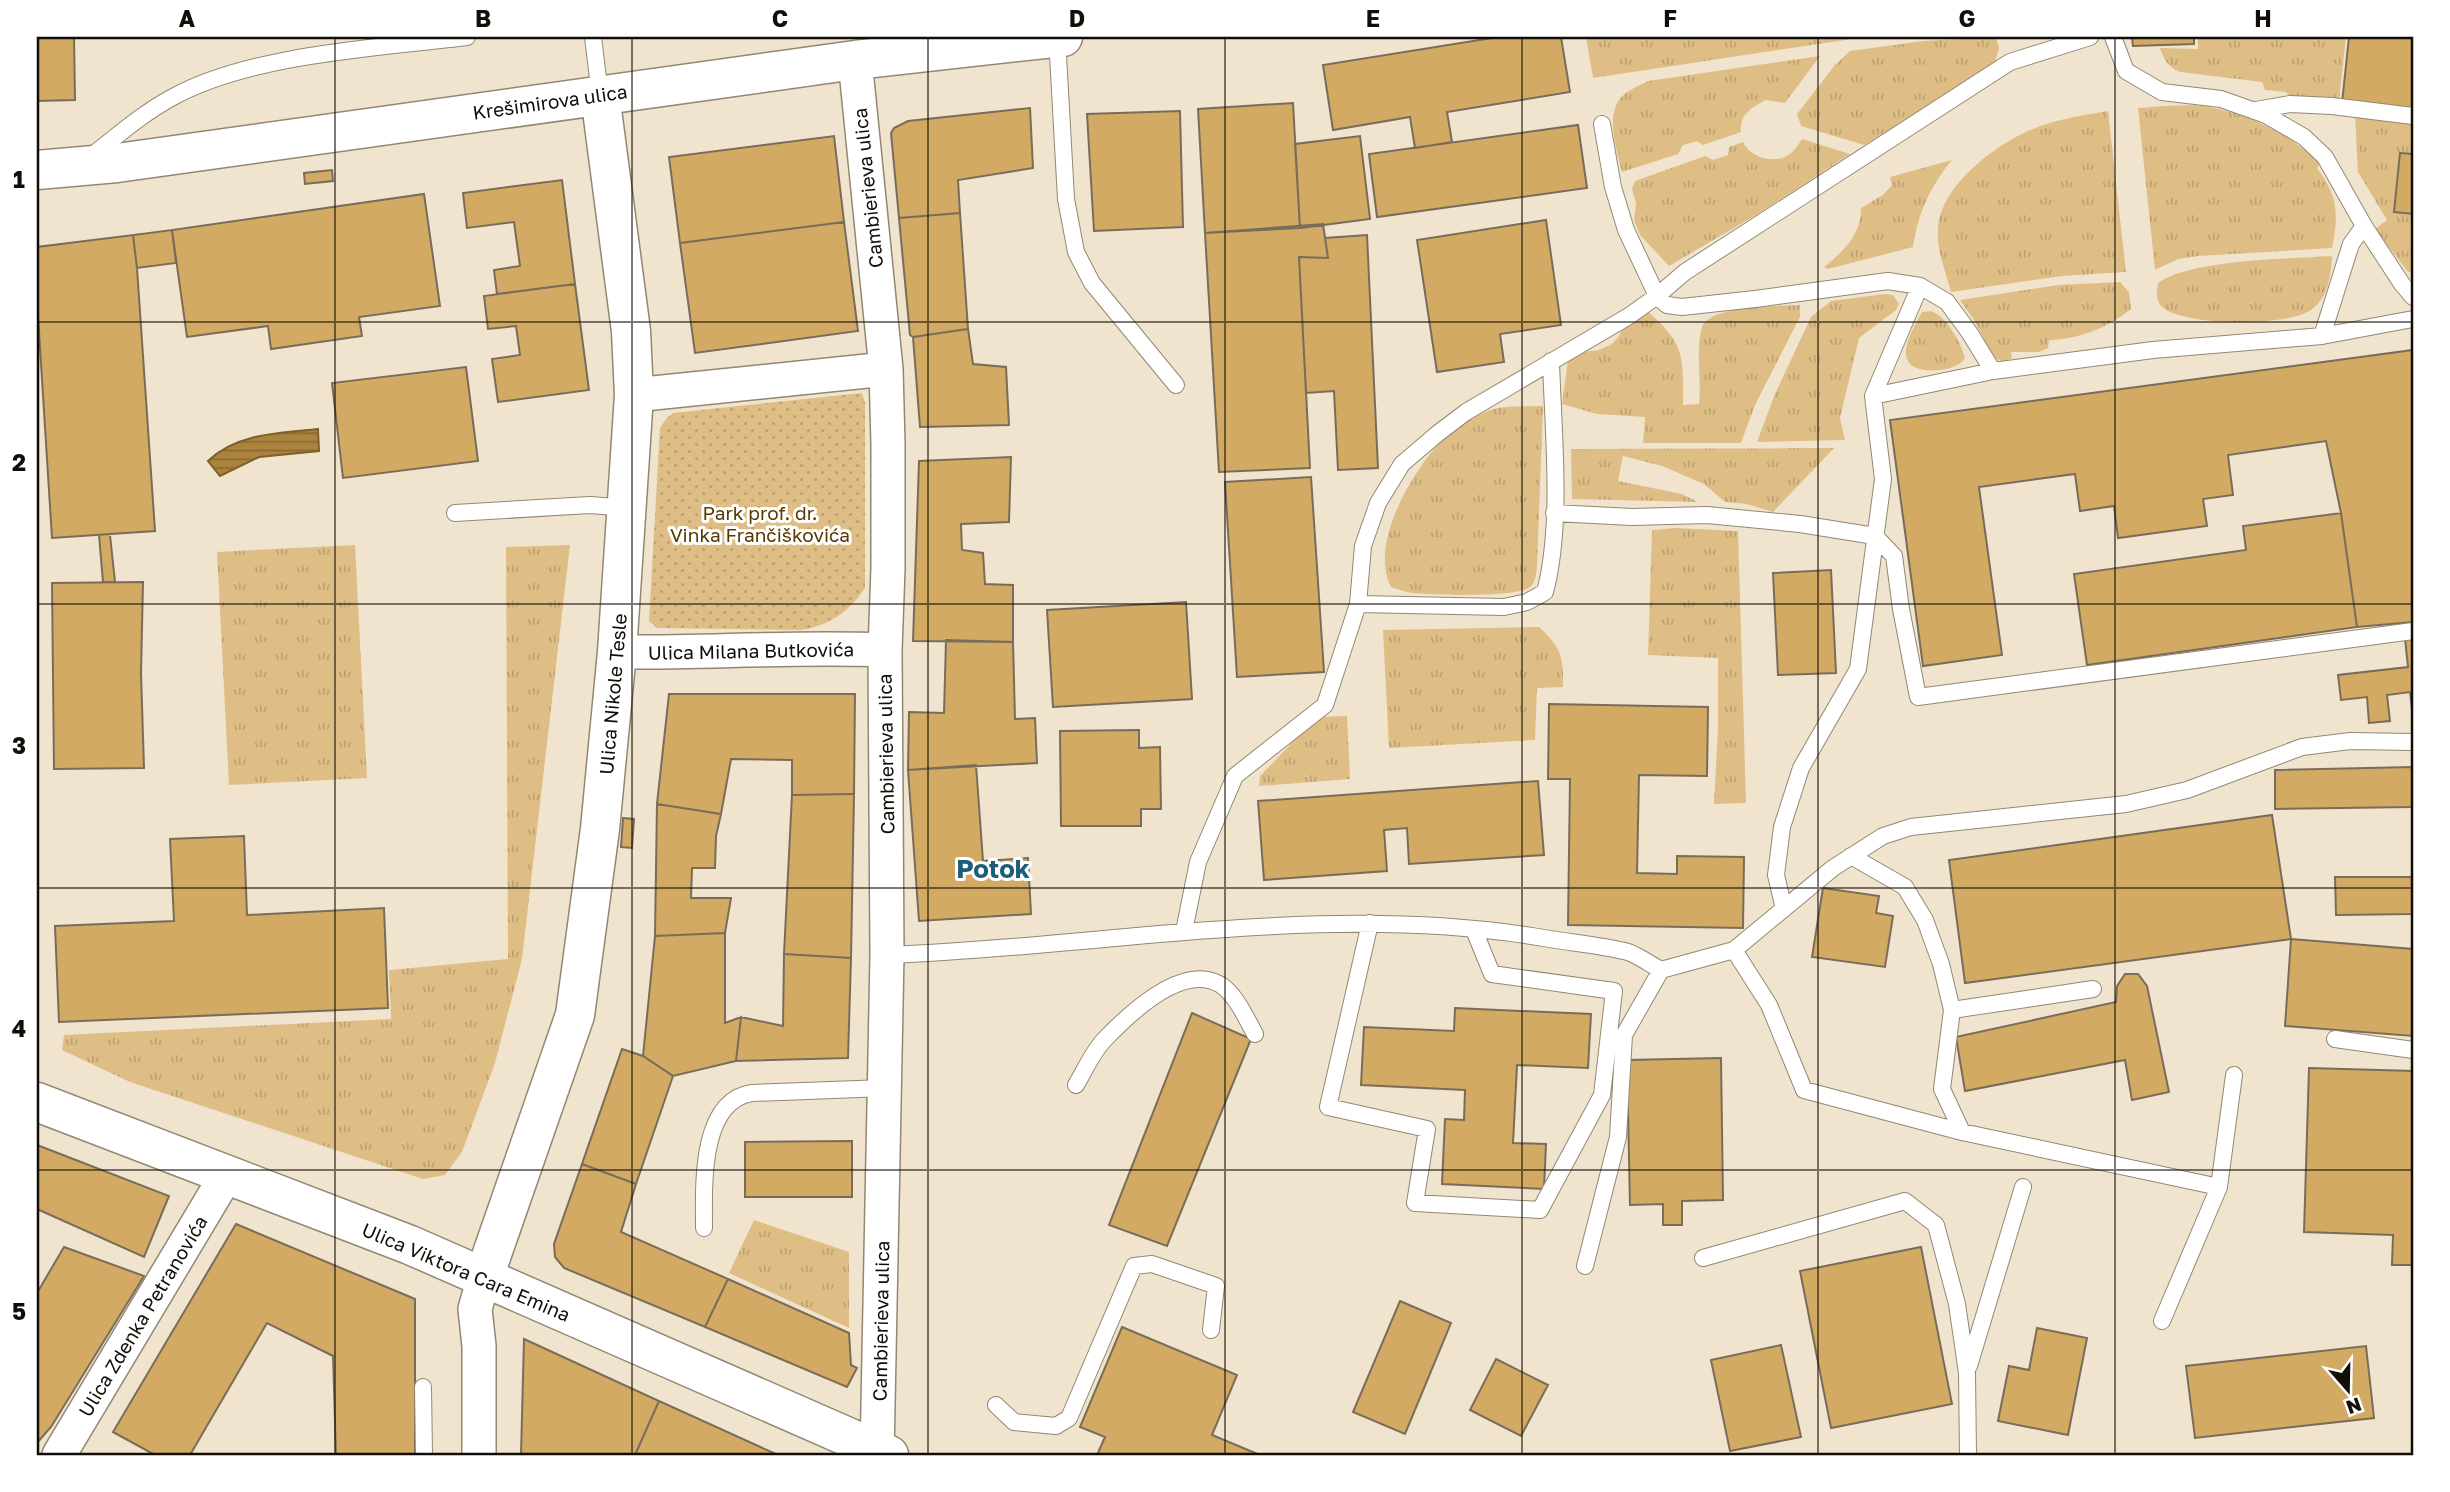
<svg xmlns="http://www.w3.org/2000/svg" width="2450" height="1492" viewBox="0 0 2450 1492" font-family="'Golos Text',sans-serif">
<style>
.grass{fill:url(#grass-tufts)}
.park{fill:url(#park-dots)}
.water{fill:url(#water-rules);stroke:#7d602c;stroke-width:2}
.building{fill:#d3aa63;stroke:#796d5a;stroke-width:2}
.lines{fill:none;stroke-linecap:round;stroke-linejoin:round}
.lane-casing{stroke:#938773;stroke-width:18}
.street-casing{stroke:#938773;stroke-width:36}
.secondary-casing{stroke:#938773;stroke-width:41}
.primary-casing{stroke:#938773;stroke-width:41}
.lane{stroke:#fff;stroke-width:16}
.street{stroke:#fff;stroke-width:33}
.secondary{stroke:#fff;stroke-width:38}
.primary{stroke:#fff;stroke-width:38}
.grid{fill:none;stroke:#120d06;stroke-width:2;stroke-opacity:0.55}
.labels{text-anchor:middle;stroke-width:6;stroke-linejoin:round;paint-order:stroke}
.street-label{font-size:19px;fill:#120d06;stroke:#fff}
.park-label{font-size:19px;fill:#563a00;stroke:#fff}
.district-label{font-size:26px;font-weight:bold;fill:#195f7b;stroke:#fff}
.neatline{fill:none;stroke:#120d06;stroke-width:2.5}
.grid-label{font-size:23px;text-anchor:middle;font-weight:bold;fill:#120d06}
</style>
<defs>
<pattern id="grass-tufts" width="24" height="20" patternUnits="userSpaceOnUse" patternTransform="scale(1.75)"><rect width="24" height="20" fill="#dfbe86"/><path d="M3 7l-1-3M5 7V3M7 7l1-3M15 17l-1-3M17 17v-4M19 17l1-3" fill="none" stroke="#bea272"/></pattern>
<pattern id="park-dots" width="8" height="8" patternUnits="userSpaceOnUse" patternTransform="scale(1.75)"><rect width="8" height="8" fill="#dfbe86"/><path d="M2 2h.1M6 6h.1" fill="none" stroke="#bea272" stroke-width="1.8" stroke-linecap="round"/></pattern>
<pattern id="water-rules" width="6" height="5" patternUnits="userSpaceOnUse" patternTransform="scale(1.75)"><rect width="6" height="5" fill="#ab833c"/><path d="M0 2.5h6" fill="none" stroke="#8a6a30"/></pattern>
</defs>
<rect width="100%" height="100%" fill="#f1e4ce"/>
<path class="grass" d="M1586,37H1865L1593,78Z
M1996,37L1999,48L1994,65L1864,145L1801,126L1797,114L1835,65L1850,51L1923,41Z
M2198,37H2346L2339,100H2292L2286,92L2265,90L2262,82L2180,72C2168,67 2164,60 2160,48L2198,49Z
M1820,56L1785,103L1766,100C1752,107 1739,115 1741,132L1703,145L1697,141L1683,145L1678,154L1622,172C1617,152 1606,119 1619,100C1625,91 1639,86 1648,81Z
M2165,106C2179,106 2195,104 2209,107C2249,114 2292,135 2320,164L2317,168C2338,196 2339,214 2332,248L2198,256L2178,259L2155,270L2138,108Z
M2108,111L2126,272L2062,276L1951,292C1946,272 1936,250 1938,229C1940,188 1990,149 2024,133C2051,120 2079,116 2108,111Z
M2355,115L2413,123V272H2408L2375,229L2387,220L2358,172Z
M1802,139L1850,154L1756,215L1669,266L1640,235L1634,220L1636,203L1632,189L1635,181L1705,156L1713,160L1728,155L1729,147L1743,142C1750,157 1772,164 1787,156C1794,152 1798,145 1802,139Z
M1952,160C1930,187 1918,213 1913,247L1828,269L1824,267C1844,251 1861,235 1861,208L1883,195L1892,185L1890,177Z
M2332,256C2331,275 2328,299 2311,310C2286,327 2187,326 2163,308C2155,301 2157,291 2158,283C2192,259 2289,259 2332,256Z
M2120,282L2129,292L2131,309C2107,328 2080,339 2049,340L2048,348L2039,352H2011L2012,358L2004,362L1994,358L1974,320L1960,300L2058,285Z
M1885,294L1893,295L1899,304L1896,310L1859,338L1840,418L1845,440L1757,442L1775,394L1811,317L1831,301Z
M1800,305V317L1755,405L1741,443H1643L1645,417L1597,414L1562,404L1568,360L1574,353L1599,350L1612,344L1619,336L1624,325L1648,312C1686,344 1683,358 1683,405L1699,404C1702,380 1695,351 1702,327C1709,305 1780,306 1800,305Z
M1931,311C1946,316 1961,342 1965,358C1958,372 1913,377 1907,359C1902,346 1914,328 1919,317L1922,312Z
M1543,406L1537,567C1536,574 1536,582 1530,587C1519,598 1431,595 1412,593C1405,592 1398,589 1391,587C1369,544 1411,474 1440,442C1449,433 1473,417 1485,412C1502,404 1524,407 1543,406Z
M1834,448L1773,512L1747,504L1725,502L1704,484L1662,466L1623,456L1618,481L1682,494L1698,502L1572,499L1571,449Z
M1675,528L1738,531L1746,803L1714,804L1718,729V658L1648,655L1652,530Z
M355,545L367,778L229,785L217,552Z
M570,545L522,959L495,1063L462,1152L445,1175L423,1179L130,1082L62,1050L64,1035L391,1019L389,970L508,959L506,547Z
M1539,627C1561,647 1564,658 1563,687L1537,688L1535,740L1389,748L1383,630Z
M1347,716L1350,779L1259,786L1260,776L1317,717Z
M754,1220L849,1252V1328L729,1273Z"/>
<path class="park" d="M862,393L865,403V588C849,612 830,625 801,630L657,628L649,621L660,428L666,419L673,413Z"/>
<path class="water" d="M318,429L319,451L259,457L220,476L208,461C237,433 280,433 318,429Z"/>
<path class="building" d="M37,37H74L75,100L37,101Z
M1498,37H1561L1570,92L1447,112L1452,142L1415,148L1410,117L1333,130L1323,65Z
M2132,37H2194V44L2133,46Z
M2349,37H2413V110L2342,103Z
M1293,103L1300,228L1205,233L1198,109Z
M1030,108L1033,168L958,180L960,213L899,218L891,133L894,128L908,121Z
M1180,111L1183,227L1094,231L1087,114Z
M1578,125L1587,188L1377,217L1369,154Z
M834,136L844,222L680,243L669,157Z
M1360,136L1370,219L1300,228L1295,144Z
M2400,153L2413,154V214L2394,212Z
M332,170L333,181L305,184L304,173Z
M562,180L575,284L497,294L494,270L520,266L514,222L467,228L463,193Z
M424,194L440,306L359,317L362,336L271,349L268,326L187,337L172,230Z
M960,213L968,329L913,337L910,335L899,218Z
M1546,220L1561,325L1500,334L1504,362L1437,372L1417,240Z
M844,222L858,331L695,353L680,243Z
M1323,224L1328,258L1299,257L1310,468L1219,472L1205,233Z
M172,230L176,263L137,268L133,235Z
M133,235L137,268L155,531L52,538L37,300V247Z
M1367,235L1378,468L1338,470L1334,391L1306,393L1299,257L1328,258L1325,238Z
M575,284L589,390L498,402L492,359L520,355L516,326L488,329L484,296Z
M968,329L973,364L1006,367L1009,425L920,427L913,337Z
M2413,350V622L2357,627L2341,513L2326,441L2228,455L2233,495L2203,499L2207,526L2118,538L2114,506L2080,511L2075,474L1979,487L2002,655L1923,666L1890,420Z
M466,367L478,461L343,478L332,383Z
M1011,457L1009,522L961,524L962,550L983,553L985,584L1013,585V642L913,641L919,461Z
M1311,477L1324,672L1237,677L1225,482Z
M2341,513L2357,627L2087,665L2074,574L2246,550L2243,526Z
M99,535H110L115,582H103Z
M1831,570L1836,673L1778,675L1773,573Z
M143,582L141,673L144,768L54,769L52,583Z
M1186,602L1192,699L1053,707L1047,610Z
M2413,637V718L2410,692L2387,695L2390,721L2369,723L2367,697L2341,700L2338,675L2408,667L2405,638Z
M946,640L1013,642L1015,719L1035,718L1037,763L908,770L909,712L944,713Z
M669,694H855L854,794L792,795V760L731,759L721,814L657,804Z
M1549,704L1708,707L1707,776L1639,775L1637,873L1677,874V856L1744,857L1743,928L1568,925L1570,779H1548Z
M1139,730V748L1160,747L1161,809H1141V826H1061L1060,731Z
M976,765L983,861L1028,858L1031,914L919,921L908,770Z
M2413,767V807L2275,809V770Z
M1538,781L1544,855L1409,864L1407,828L1384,830L1387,871L1264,880L1258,801Z
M854,794L851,958L784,954L792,795Z
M657,804L721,814L716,836L715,868H692L691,898H731L725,933L655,936Z
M2272,815L2291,939L1965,983L1949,860Z
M623,818L634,819L632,848L621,847Z
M244,836L247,915L384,908L388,1008L59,1022L55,926L174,921L170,839Z
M2335,877H2413V914L2336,915Z
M1823,888L1879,896L1876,913L1893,916L1885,967L1812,957Z
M725,933V1023L741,1017L736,1061L673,1076L643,1056L655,936Z
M2291,939L2413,949V1036L2285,1026Z
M784,954L851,958L848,1058L736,1061L741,1017L783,1026Z
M2125,974H2138L2147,986L2169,1092L2132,1100L2125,1060L1965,1091L1956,1037L2116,1002L2117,986Z
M1455,1008L1591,1014L1588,1068L1517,1065L1513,1143L1546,1144L1544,1189L1442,1184L1445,1119L1464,1120L1465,1090L1361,1085L1364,1027L1454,1031Z
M1192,1013L1251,1039L1167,1246L1109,1225Z
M622,1049L643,1056L673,1076L636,1184L582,1164Z
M1721,1058L1723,1200L1682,1201V1225H1663V1204L1630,1205L1627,1060Z
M2309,1068L2413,1071V1265H2392L2393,1235L2304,1232Z
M852,1141V1197H745V1142Z
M37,1145L169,1196L144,1257L37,1209Z
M582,1164L636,1184L621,1232L728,1279L705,1327L564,1268L555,1257L554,1244Z
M236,1224L415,1299V1455H336L333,1356L267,1323L190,1455H155L113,1432Z
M64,1247L144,1276L51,1427L37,1443V1293Z
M1921,1247L1952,1404L1831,1428L1800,1271Z
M728,1279L849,1333L851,1365L857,1368L847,1387L705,1327Z
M1400,1301L1451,1323L1405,1434L1353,1412Z
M1122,1327L1237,1375L1212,1435L1260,1455H1097L1105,1437L1080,1427Z
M2037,1328L2087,1338L2068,1435L1998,1421L2009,1366L2029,1370Z
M524,1339L659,1401L635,1455H521Z
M1781,1345L1801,1437L1730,1451L1711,1360Z
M2366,1346L2374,1418L2195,1438L2186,1366Z
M1496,1359L1548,1385L1521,1436L1470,1410Z
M659,1401L778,1455H635Z"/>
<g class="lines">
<g class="lane-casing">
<path id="lane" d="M593,37L600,95
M1057,37L1066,199L1076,252L1092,283L1176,385
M2113,37L2126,71L2162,92L2221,99L2266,115L2304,137L2325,157L2364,226L2402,284L2413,297
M2256,110L2290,104L2332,106L2413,116
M1602,124L1613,187L1626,230L1657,296L1667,305L1682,307L1755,299L1888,281L1920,286L1947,302L1969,332L1993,371L2153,350L2322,336L2413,319
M90,157C117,136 143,113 173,97C252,54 378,48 467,37
M2322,336L2351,244L2364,226
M1873,396L1993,371
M455,513L590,505L628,508
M1554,513L1632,517L1707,515L1800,524L1875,536L1894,556L1901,609L1918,697L2413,631
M1358,604L1504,607L1527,602L1545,592C1563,524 1553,432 1551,361
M1851,856L1905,887L1925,920L1941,964L1952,1010L1942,1089L1962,1132
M1784,909L1776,875L1782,827L1801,768L1858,669L1883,479L1873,396L1920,286
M1370,923L1328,1107L1427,1129L1415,1203L1540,1210L1602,1095L1614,991L1492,974L1474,930
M1184,931L1198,862L1235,776L1325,705L1358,604L1363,546L1378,503L1402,464L1437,434L1466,412L1629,316L1657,296L1685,272L2010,62L2090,37
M1734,950L1769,1005L1804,1090L1962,1132L2219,1187
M887,955C1106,947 1326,901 1544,938C1572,943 1601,945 1628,952C1639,956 1650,964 1661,970L1734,950L1833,868L1883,836L1911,827L2126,804L2187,790L2302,747L2350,741L2413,742
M1952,1010L2093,989
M2335,1039L2413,1050
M1076,1085C1085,1070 1093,1051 1105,1039C1130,1013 1183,962 1221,985C1236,995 1246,1018 1255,1034
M704,1228C704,1188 699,1101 752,1093L885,1088
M1703,1258L1905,1201L1936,1225L1957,1304L1967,1373L1968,1455
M1585,1266L1618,1137L1624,1035L1661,970
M2162,1321L2219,1187L2234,1075
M1969,1366L2023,1187
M423,1387L424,1455
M996,1405L1014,1422L1056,1426L1069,1418L1134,1266L1152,1264L1216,1286L1211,1330"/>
</g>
<g class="street-casing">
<path id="street" d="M855,60L886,369L888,444V568L885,650L887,955L877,1455
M634,395L886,369
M617,652C706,653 796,646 885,650
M59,1455L226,1176
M479,1455V1346L475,1309L484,1277"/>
</g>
<g class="secondary-casing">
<path id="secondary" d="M37,1102L410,1245L889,1455
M484,1277L575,1015L600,829L617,652L634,395L631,331L600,95"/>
</g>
<g class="primary-casing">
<path id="primary" d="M37,170L117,163L855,60L1063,37"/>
</g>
<use href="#lane" class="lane"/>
<use href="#street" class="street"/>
<use href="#secondary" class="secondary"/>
<use href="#primary" class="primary"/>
</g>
<path class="grid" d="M335,37V1455M632,37V1455M928,37V1455M1225,37V1455M1522,37V1455M1818,37V1455M2115,37V1455M37,322H2413M37,604H2413M37,888H2413M37,1170H2413"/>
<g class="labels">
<g class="street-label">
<text transform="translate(550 102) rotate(-8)" y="7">Krešimirova ulica</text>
<text transform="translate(868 188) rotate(-96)" y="7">Cambierieva ulica</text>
<text transform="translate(751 651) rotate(-1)" y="7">Ulica Milana Butkovića</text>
<text transform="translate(613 694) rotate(-85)" y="7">Ulica Nikole Tesle</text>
<text transform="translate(886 754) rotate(-91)" y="7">Cambierieva ulica</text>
<text transform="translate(466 1272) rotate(23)" y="7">Ulica Viktora Cara Emina</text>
<text transform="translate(143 1316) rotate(-59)" y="7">Ulica Zdenka Petranovića</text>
<text transform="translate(881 1321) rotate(-89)" y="7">Cambierieva ulica</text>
</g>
<g class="park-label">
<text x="760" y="520">Park prof. dr.<tspan x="760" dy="22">Vinka Frančiškovića</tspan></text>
</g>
<g class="district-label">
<text x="993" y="878">Potok</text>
</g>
</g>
<rect width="2450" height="1492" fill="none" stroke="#ffffff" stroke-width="77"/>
<g transform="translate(2348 1390) rotate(160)" stroke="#ffffff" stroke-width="5" paint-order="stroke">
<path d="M0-5L12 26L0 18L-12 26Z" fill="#120d06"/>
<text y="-10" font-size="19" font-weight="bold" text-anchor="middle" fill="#120d06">N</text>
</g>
<rect x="38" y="38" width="2374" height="1416" class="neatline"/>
<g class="grid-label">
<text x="187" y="27">A</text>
<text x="483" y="27">B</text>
<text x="780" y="27">C</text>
<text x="1077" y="27">D</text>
<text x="1373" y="27">E</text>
<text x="1670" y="27">F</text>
<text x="1967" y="27">G</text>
<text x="2263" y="27">H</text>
<text x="19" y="188">1</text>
<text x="19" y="471">2</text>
<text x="19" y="754">3</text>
<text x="19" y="1037">4</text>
<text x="19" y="1320">5</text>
</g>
</svg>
